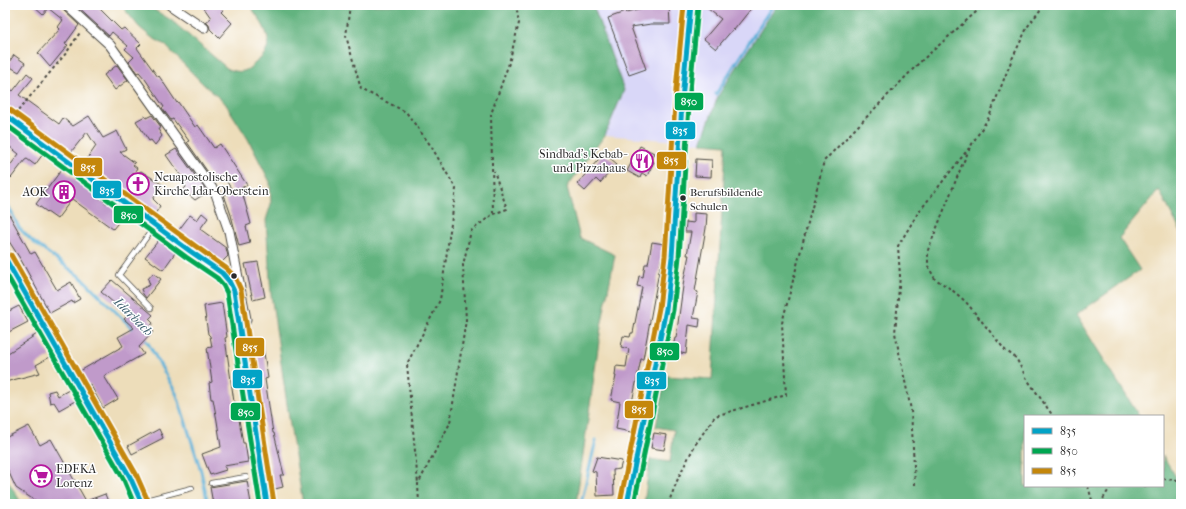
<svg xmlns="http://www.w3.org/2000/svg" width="1186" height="509" viewBox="0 0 1186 509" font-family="'IM FELL French Canon',serif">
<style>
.built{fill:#d9d7f8}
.forest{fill:#62b37f;stroke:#466f55}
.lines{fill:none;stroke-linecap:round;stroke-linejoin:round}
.stream{stroke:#5bb0d7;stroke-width:3}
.building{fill:#c09aca}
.lane-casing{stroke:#484640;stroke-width:6}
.street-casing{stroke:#484640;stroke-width:11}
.secondary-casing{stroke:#484640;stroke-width:15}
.primary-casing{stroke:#484640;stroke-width:17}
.path{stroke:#484640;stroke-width:2;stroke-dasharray:3 3;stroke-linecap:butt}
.lane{stroke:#fff;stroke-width:4.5}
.street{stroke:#fff;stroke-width:9}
.secondary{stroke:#fee4c5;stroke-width:13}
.primary{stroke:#fdbc6f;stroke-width:15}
.bus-1-casing{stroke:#fff;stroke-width:8}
.bus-2-casing{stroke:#fff;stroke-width:8}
.bus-3-casing{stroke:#fff;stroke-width:8}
.bus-1{stroke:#02a3c6;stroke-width:5}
.bus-2{stroke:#00a651;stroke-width:5}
.bus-3{stroke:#c4870b;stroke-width:5}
.bus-dot{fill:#2b2b2b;stroke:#fff;stroke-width:1.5}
.labels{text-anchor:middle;stroke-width:3;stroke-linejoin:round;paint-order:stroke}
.bus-label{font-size:11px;fill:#2b2b2b;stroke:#fff;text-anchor:start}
.poi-label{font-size:12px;fill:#2b2b2b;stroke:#fff;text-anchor:end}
.water-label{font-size:13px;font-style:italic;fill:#3e6070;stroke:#fff}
.line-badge{stroke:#fff;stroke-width:1.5}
.badge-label{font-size:11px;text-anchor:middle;font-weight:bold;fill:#fff}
</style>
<rect width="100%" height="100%" fill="#fff"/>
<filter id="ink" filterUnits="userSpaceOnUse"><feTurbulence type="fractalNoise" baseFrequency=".025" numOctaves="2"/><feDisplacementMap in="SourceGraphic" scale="8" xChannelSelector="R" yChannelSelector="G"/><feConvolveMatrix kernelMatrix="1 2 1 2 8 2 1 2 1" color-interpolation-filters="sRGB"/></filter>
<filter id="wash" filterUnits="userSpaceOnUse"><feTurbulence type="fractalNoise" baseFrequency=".012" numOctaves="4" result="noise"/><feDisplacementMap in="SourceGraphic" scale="16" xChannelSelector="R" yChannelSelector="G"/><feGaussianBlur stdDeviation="0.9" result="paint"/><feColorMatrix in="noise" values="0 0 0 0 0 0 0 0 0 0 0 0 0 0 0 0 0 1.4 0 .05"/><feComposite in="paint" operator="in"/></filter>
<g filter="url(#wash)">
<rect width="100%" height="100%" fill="#edddba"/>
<path class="built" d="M593,5H777L718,96L701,143L605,135L624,90Z"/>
<path class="forest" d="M121,5H146L171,20L228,69C241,73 245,73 255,63C260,59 265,55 267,49C273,36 257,15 249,5H593L624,90L605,135L567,187L580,238L615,255L601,327L576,504H303L290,425L271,294L266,220L271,204L270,182L248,139L225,103L203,84L165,45L151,37L139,27Z
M777,5H1181V232L1159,190L1119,238L1140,270L1076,315L1139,416H1025V486H1163V456L1178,480L1181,481V504H644L650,459L670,462L674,430L656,427L665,376L712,379L726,145L701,143L718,96Z
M5,476L22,504H5Z"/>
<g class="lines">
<path class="stream" d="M716,94L773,5
M5,199L19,228L32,241L83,279L135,331
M142,337L148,343L177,395L201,471L208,504
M581,504L596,440"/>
</g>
<g id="blocks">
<path class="building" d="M33,5H60L62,9L79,25L65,44L68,45L50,67L38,53L60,29L58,27L63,20L48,8L43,14Z
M75,5H96L121,30L124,28L141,44L137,48L158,77L159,76L177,103L178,102L195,127L198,125L214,148L220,144L247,185L241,188L251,224L246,226L250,243L239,246L231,215L224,195L233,192L226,180L222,176L214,181L187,142L189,141L173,119L171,120L162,108L164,107L145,79L139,72L137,73L129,62L134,57L125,49L128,46L112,32L109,36Z
M208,5H220L223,10L221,12L232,23L219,38L210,29L209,25L206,22L211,18L204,8Z
M650,5H669L670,24H651L631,27L646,69L629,75L608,18L625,12L626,13L650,7Z
M703,5H754L734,30L733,29L716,49L704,39L721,19Z
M14,55L25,63L19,72L7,65Z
M117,65L128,80L115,90L104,75Z
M27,73L33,78L19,95L59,124L63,118L73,126L89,116L103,138L117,131L126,149L120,152L135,163L133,165L137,168L131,177L141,171L163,185L153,199L160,206L155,214L85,162L96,146L87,132L71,152L10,108L5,106V85L13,91Z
M152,115L161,127L158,129L162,136L155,145L151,140L149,141L136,121L145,116L146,118Z
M5,126L43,154L35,165L27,159L25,160L11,178L5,173V172L19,154L5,143Z
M640,146L654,153L650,160L654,162L647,176L642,173L640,178L627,171Z
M176,149L207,192L195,200L183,190L186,187L184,183L185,182L166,155Z
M604,153L617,164L600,183L596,179L585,191L577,184Z
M696,159L712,160L711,177L695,176Z
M62,169L107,204L108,202L125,214L113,229L72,199L57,219L36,204Z
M5,207L31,254L35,252L57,290L71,282L80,299L73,303L72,301L50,313L21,260L5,235Z
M202,213L208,218L200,229L226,248L228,256L222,262L178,231L190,215L197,220Z
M694,213L707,214L706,228L695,291L698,292L693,318L700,319L699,327L689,325L686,354L672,351L675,338H676L684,279L689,255H687L691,232H685L686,222L694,223Z
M160,240L175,253L163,270L145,257L158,241H159Z
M652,242L664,244L643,359H641L630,412H635L631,432L616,429L620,402L611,400L616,376H615L616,366L626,367L629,349L621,347L623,336L630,337L631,333H633L642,287L637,286L639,276L643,277L645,264H648Z
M258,262L265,297L253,300L245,264Z
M153,273L161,279L146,298L143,294L141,289L150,285L148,279Z
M112,280L153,315L149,319L153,323L149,328L153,332L139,347L144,354L104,376L118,399L103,408L90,384L88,385L80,371L123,346L118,337L134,328L124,319L128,315L101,292Z
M222,303L227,337L225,338L234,402H236L243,443H245L248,462L224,466L226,470L210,475L202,454L221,447L217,421L213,399H211L209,383L212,382L207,348L212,347L210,336L208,334L204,306Z
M19,306L28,322L5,334V313Z
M37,334L50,357L36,365L40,373L5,382V355Z
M262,341L268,378L265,379L273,433H274L284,475H280L283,487L275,489L272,477L252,346Z
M55,390L58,396L69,390L75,401L59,410L54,402L50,403L48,392Z
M29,426L40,445L51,439L86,501L105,494L109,504H40L16,488L5,464V438Z
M159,429L163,438L132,454L128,446Z
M654,433L667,435L664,450L651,448Z
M597,457L622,461L620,469L613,470L614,495L597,496L596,472L592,471Z
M247,481L251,503L213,504L210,487Z"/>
</g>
</g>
<g filter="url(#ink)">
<use href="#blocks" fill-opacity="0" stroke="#484640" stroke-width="1"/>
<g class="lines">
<g class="lane-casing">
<path id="lane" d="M151,308L119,275L154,227
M211,483L246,477
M142,501L192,488"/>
</g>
<g class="street-casing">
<path id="street" d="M66,5L110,45L216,194L229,231L246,319L243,331
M170,5L204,28"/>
</g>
<g class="secondary-casing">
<path id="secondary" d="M627,504L666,309L672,257L683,89L691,5"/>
</g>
<g class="primary-casing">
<path id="primary" d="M5,115L190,251L222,273L229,281L234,291L239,323L267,504
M5,258L130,477L142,504"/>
</g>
<path class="path" d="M350,5L346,36L361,89L406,112L431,146L456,189L440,300L407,364L418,484
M1044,5L1028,26L1012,59L989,117L972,144L962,165L928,250V266L935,279L951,289L966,302L1005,350L1016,358L1027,379L1053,416
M18,111L67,52L81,31
M493,214L507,209L494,171
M1163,479L1178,480L1181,488
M915,485L911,410L895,333L900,276L898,246L918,213L969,148
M1088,486L1093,504
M1143,486H1146
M638,500L650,504
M419,504L418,484L450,423L466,320L463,265L471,231L493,214L491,114L509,63L519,23L516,5
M668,504L679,476L695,445L715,416L786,395L782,323L824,161L918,64L984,5
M1100,504L1111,486"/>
<use href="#lane" class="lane"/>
<use href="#street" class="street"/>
<use href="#secondary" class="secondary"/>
<use href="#primary" class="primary"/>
<g class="bus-1-casing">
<path id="bus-1" d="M5,115L190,251L222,273L229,281L234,291L267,504
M5,258L130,477L142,504
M627,504L666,309L672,257L683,89L691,5"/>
</g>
<g class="bus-2-casing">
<path id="bus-2" d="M5,124L186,257L217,278L223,285L227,293L260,504
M5,272L124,480L134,504
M634,504L673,310L679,257L690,90L698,6"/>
</g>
<g class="bus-3-casing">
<path id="bus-3" d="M9,109L194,245L226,268L235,277L241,290L274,503
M11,255L136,474L148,501
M620,503L659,308L665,256L676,89L684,5"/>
</g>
<use href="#bus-1" class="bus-1"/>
<use href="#bus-2" class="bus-2"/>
<use href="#bus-3" class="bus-3"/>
</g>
</g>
<defs>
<g id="restaurant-ring" transform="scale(1.15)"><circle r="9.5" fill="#fff" stroke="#b5179e" stroke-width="1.5"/><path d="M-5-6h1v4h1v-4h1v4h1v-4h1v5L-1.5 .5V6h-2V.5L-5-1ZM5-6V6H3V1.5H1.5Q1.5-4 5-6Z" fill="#b5179e"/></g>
<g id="church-ring" transform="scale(1.15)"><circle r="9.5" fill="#fff" stroke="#b5179e" stroke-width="1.5"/><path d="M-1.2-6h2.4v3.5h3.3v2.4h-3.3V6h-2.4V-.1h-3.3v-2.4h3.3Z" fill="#b5179e"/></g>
<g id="building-ring" transform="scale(1.15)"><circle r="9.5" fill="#fff" stroke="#b5179e" stroke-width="1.5"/><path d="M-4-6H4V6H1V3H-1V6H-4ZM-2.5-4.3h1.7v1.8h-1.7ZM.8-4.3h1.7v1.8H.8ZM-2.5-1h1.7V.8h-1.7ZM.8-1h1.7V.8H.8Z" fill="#b5179e"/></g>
<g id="supermarket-ring" transform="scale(1.15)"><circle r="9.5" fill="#fff" stroke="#b5179e" stroke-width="1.5"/><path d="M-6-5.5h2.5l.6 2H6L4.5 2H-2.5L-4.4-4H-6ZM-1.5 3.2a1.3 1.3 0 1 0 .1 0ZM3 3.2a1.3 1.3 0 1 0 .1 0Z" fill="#b5179e"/></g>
</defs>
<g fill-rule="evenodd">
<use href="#restaurant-ring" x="642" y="161"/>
<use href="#church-ring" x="138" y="184"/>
<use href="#building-ring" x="64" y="192"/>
<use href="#supermarket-ring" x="41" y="476"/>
</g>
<g class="bus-dot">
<circle cx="683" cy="198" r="3.5"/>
<circle cx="234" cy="276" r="3.5"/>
</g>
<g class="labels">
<g class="bus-label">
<text x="690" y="196">Berufsbildende<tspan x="690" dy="14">Schulen</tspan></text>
</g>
<g class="poi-label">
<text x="626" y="158">Sindbad's Kebab-<tspan x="626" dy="14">und Pizzahaus</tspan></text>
<text x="154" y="181" text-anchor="start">Neuapostolische<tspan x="154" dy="14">Kirche Idar-Oberstein</tspan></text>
<text x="48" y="196">AOK</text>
<text x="56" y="473" text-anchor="start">EDEKA<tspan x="56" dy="14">Lorenz</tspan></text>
</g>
<g class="water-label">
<text transform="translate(134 316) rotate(45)" y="5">Idarbach</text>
</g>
</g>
<g class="line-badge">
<rect x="674" y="92" width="30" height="19" rx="4" fill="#00a651"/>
<rect x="665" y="121" width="31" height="19" rx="4" fill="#02a3c6"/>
<rect x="656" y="151" width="31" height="19" rx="4" fill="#c4870b"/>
<rect x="73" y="157" width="30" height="20" rx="4" fill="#c4870b"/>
<rect x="92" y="180" width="30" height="19" rx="4" fill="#02a3c6"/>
<rect x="113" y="205" width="31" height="19" rx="4" fill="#00a651"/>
<rect x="235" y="337" width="30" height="20" rx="4" fill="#c4870b"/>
<rect x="649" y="342" width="31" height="19" rx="4" fill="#00a651"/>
<rect x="232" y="369" width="31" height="20" rx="4" fill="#02a3c6"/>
<rect x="636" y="371" width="31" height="19" rx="4" fill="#02a3c6"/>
<rect x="624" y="400" width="30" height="19" rx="4" fill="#c4870b"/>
<rect x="230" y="402" width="31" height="19" rx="4" fill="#00a651"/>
</g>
<g class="badge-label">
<text x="689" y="105">850</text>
<text x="680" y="134">835</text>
<text x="671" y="164">855</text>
<text x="88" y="171">855</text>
<text x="107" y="194">835</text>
<text x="129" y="219">850</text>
<text x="250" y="351">855</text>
<text x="665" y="355">850</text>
<text x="248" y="383">835</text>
<text x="652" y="384">835</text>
<text x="639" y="413">855</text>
<text x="246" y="416">850</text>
</g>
<rect width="1186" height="509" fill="none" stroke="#fff" stroke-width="20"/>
<rect x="1024" y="415" width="140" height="72" fill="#ffffff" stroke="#aaaaaa"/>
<rect x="1032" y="428" width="20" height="6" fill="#02a3c6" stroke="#aaaaaa"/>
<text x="1060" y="435" font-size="12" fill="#2b2b2b">835</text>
<rect x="1032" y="448" width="20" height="6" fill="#00a651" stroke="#aaaaaa"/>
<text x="1060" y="455" font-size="12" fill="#2b2b2b">850</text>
<rect x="1032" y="468" width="20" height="6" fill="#c4870b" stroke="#aaaaaa"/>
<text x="1060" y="475" font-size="12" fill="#2b2b2b">855</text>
</svg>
